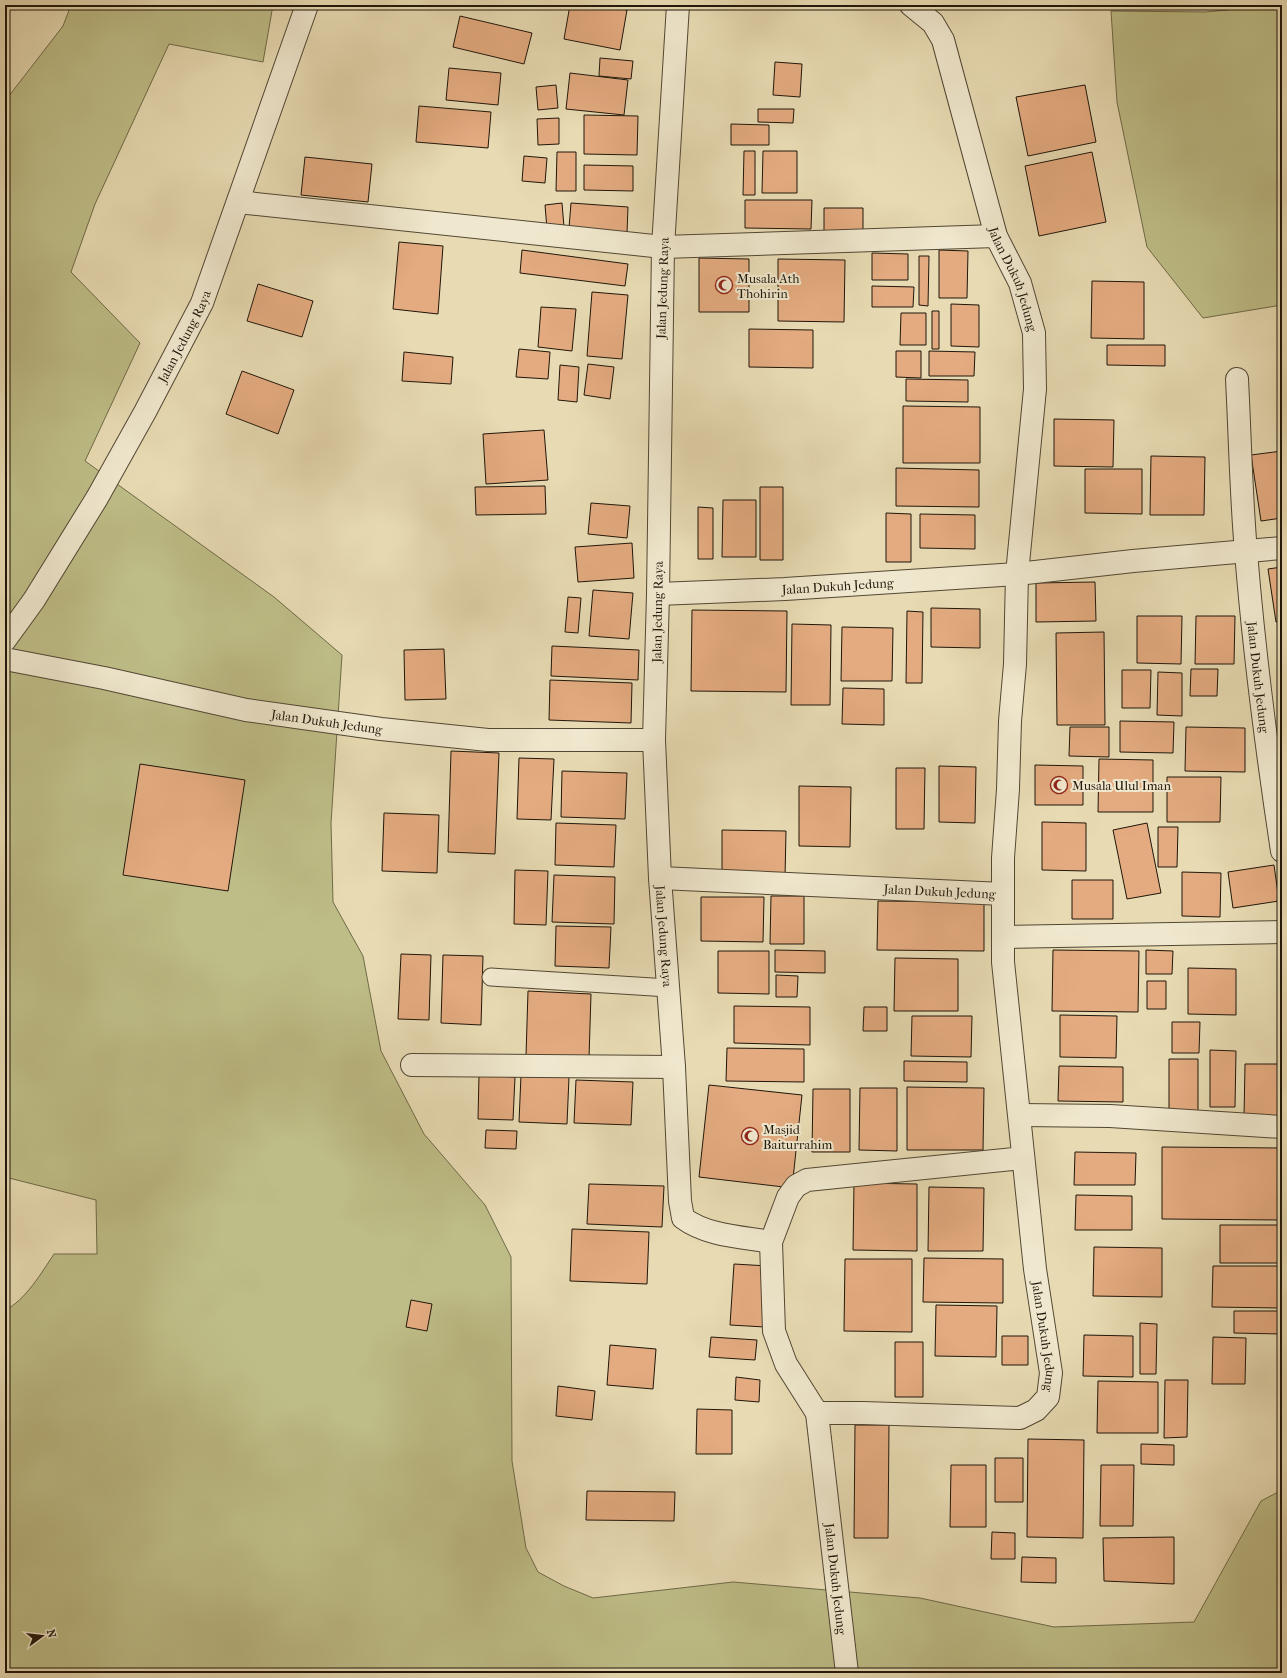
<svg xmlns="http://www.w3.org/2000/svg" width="1287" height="1678" viewBox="0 0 1287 1678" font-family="'IM FELL French Canon',serif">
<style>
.green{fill:#bebd87;stroke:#6e6a48}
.building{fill:#e4ab80;stroke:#1f160a}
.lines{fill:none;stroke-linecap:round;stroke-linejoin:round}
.service-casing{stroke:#514734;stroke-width:19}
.minor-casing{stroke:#514734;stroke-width:24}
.tertiary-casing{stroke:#514734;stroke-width:24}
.service{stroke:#f0e8ce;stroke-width:17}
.minor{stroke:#f0e8ce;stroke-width:22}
.tertiary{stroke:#f0e8ce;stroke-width:22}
.labels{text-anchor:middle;stroke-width:4;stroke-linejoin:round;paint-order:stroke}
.poi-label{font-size:13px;fill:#1f160a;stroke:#f0e8ce;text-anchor:start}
.street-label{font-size:13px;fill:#1f160a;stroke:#f0e8ce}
</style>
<rect width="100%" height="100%" fill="#e8dbb3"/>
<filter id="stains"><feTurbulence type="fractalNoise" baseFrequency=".005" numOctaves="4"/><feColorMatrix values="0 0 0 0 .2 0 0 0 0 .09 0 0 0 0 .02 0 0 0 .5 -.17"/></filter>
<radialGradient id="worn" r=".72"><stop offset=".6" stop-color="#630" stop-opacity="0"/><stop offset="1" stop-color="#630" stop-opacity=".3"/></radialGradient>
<path class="green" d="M71,5H273L263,62L169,44L95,204L71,272L140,343L85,461L274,597L342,655L331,823L333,902L363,956L381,1051L424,1134L485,1205L511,1257L512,1461L526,1548L538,1572L564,1586L593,1598L733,1582L920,1598L1054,1627L1194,1622L1261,1501L1282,1490V1673H5V1310C25,1301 42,1272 54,1254H97L96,1200L5,1177V101L63,26Z
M1229,5H1282V305L1203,318L1147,247L1117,102L1111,11L1205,12L1228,10Z"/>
<path class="building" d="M570,5H601L627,10L620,50L564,39Z
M460,16L532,33L524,64L453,47Z
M600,58L633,61L631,79L599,76Z
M775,62L802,64L800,97L773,95Z
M449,68L501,73L498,105L446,100Z
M570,73L628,80L624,115L566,109Z
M556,85L558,108L538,110L536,87Z
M1085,85L1096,142L1028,156L1016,97Z
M419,106L491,112L488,148L416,142Z
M758,109H794L793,123L758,122Z
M584,115L638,116L637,155L584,154Z
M559,118V144L538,145L537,119Z
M731,124L769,125V145H731Z
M744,151H755V195H743Z
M763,151H797V193H762Z
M557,152H576V191H556Z
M1092,152L1106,222L1039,236L1025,166Z
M524,156L547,158L545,183L522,181Z
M305,157L372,164L368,202L301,195Z
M584,165L633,166V191L584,190Z
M745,200H812L811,229L745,228Z
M562,203L564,227L547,229L545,205Z
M571,203L628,207L627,233L569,228Z
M824,208H863V236H824Z
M399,242L443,246L438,314L393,309Z
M522,250L628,264L625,286L520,273Z
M939,250L968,251L967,298H939Z
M872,253L908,254V280H872Z
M919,256H929L928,306L919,305Z
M699,258L749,259V312H699Z
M778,259L845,260L844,322L778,321Z
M1092,281L1144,282V339L1091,338Z
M258,284L313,301L302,337L247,321Z
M872,286L914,287L913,307H872Z
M592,292L628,295L622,359L587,356Z
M951,304L979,305V347L951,346Z
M541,307L576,309L572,351L538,347Z
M932,311H939V349H932Z
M901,313H926V345H900Z
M749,329L813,330V368L749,367Z
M1107,345H1165V366L1107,365Z
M519,349L550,352L548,379L516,377Z
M896,351H921V378L896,377Z
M929,351L975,352L974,376H929Z
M404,352L453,357L451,384L402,381Z
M588,364L614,367L610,399L584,395Z
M560,365L579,367L577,402L558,400Z
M242,371L294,390L278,434L226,414Z
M906,379L968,380V402L906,401Z
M903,406L980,407V463H903Z
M1054,419L1114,420L1113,467L1054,466Z
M544,430L548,480L486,484L483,434Z
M1282,451V518L1261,521L1251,455Z
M1151,456L1205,457L1204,515H1150Z
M896,468L979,470V507L896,506Z
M1085,469H1142V514L1085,513Z
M545,486L546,514L476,515L475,487Z
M760,487H783V560H760Z
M723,500H756V557H722Z
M591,503L630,506L627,538L588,534Z
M698,507L713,508V559H698Z
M886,513L911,514V562H886Z
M920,514L975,515V549L920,548Z
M632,543L634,578L578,582L575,547Z
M1282,567V621L1276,622L1268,569Z
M1095,582L1096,621L1036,622V583Z
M593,590L633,593L629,639L589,636Z
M568,597L581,598L578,633L565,632Z
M931,608L980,609V648L931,647Z
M692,610L787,611L786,692L691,691Z
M907,611L923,612L922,683H906Z
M1137,616H1182L1181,664L1137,663Z
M1196,616H1235L1234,664H1195Z
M792,624L831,625L830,705H791Z
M842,627L893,628L892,681H841Z
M1104,632L1105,725H1057L1056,633Z
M1279,639H1282V658Z
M552,646L639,650L638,680L551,676Z
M444,649L446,699L405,700L404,650Z
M1191,669H1218L1217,696H1190Z
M1122,670H1151L1150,708H1122Z
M1158,672L1182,673V716L1157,715Z
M550,680L632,683L631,723L549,720Z
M843,688L884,689V725L842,724Z
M1120,721L1174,722L1173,753L1120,752Z
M1070,727H1109V757L1069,756Z
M1186,727L1245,728V772L1185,771Z
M451,751L499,753L495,854L448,852Z
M519,758L554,759L551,820L517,819Z
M1099,759L1153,760V812H1098Z
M140,764L245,780L228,891L123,875Z
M1035,765L1083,766V805H1035Z
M939,766L976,767L975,823L939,822Z
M896,768H925L924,829H896Z
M562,771L627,773L625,819L561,817Z
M1167,777H1221L1220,822H1167Z
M799,786L851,787L850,847L799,846Z
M384,813L439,815L437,873L382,871Z
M1042,822L1086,823V871L1042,870Z
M556,823L616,825L614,867L555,865Z
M1147,823L1161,893L1127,899L1113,830Z
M1158,827H1178L1177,867H1158Z
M722,830L786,831L785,877L722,876Z
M1274,865L1279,901L1233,908L1228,872Z
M515,870L548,871L546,925L514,924Z
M1182,872L1221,873L1220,917L1182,916Z
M554,875L615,877L614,924L552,922Z
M1072,880H1113V919H1072Z
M771,896H804V944H770Z
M701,897H764L763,942L701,941Z
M878,901L984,902V951L877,950Z
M556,926L611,927L609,968L555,966Z
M775,950L825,951V973L775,972Z
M1053,950L1139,951L1138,1012L1052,1011Z
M1146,950L1173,951L1172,974H1146Z
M718,951H769V994L718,993Z
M401,954L431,955L429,1020L398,1019Z
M443,955L483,956L481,1025L441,1023Z
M895,958L958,959V1011H894Z
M1188,968L1236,969V1015L1188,1014Z
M776,975L798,976L797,997H776Z
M1147,981H1166V1009H1147Z
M528,991L591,994L589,1058L526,1056Z
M734,1006L810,1007V1045L734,1043Z
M864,1007H887V1031H863Z
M1060,1015L1117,1016L1116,1058L1060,1057Z
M912,1016H972L971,1057L911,1056Z
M1172,1022H1200L1199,1053H1172Z
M727,1048L804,1049V1082L726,1081Z
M1210,1050L1236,1051L1235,1107H1210Z
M1169,1059H1198V1111H1169Z
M904,1061L967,1062V1082L904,1081Z
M1245,1064H1281L1280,1119L1244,1118Z
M1059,1066L1123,1067V1102L1058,1101Z
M479,1075L515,1077L513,1120L478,1119Z
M521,1075L569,1077L567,1124L519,1122Z
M576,1080L633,1082L631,1125L574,1123Z
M709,1085L802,1095L792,1188L699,1177Z
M907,1087L984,1088L983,1150H907Z
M860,1088H897V1151L859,1150Z
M813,1089H850V1152H812Z
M486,1130L517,1131L516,1149L485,1148Z
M1162,1147L1281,1148V1220L1162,1219Z
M1075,1152L1136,1153L1135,1185H1074Z
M854,1183L917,1184V1251L853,1250Z
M589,1184L664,1186L662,1227L587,1224Z
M929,1187L984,1188L983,1251H928Z
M1076,1195L1132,1196V1230H1075Z
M5,1213L9,1214L5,1282Z
M1220,1225H1282V1263H1220Z
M572,1229L649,1232L647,1284L570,1281Z
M1094,1247L1162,1248V1297L1093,1296Z
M924,1258L1003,1259V1303L923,1302Z
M845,1259H912V1332L844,1331Z
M734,1264L768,1266L765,1327L730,1325Z
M1213,1266H1282V1308L1212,1307Z
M411,1300L432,1304L427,1331L406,1327Z
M936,1305L997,1306L996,1357L935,1356Z
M1234,1311H1282V1334L1234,1333Z
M1140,1323L1157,1324L1156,1374H1140Z
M1084,1335L1133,1336V1377L1083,1376Z
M1002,1336H1028V1365H1002Z
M711,1337L757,1340L755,1360L709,1357Z
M1213,1337L1246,1338L1245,1384H1212Z
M895,1342H923V1397H895Z
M610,1345L656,1349L653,1389L607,1385Z
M736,1377L760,1380L759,1402L735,1400Z
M1165,1380H1188L1187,1437L1164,1438Z
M1098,1381L1158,1382V1433H1097Z
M558,1386L595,1391L592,1420L556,1416Z
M697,1409L732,1410V1454H696Z
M855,1425H889L888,1538H854Z
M1028,1439L1084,1440L1083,1538L1027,1537Z
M1141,1444L1174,1445V1465L1141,1464Z
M995,1458H1023V1502H995Z
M951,1465H986V1527H950Z
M1101,1465H1134L1133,1526H1100Z
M587,1491L675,1492L674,1521L586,1520Z
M992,1532L1015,1533V1559H991Z
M1174,1537V1584L1104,1581L1103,1538Z
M1022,1557L1056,1558V1583L1021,1582Z"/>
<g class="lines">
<g class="service-casing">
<path id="service" d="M491,977L669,988"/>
</g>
<g class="minor-casing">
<g id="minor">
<path id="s1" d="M678,5L663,247L658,594L654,740L660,878L674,1067L680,1201L683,1218C707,1236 742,1237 771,1242"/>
<path id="s2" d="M911,5L933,23L943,40L996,236L1020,283L1034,333L1035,389L1017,574L1015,664L1010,721L1008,789L1003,858V962L1035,1269L1051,1373L1048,1397L1036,1410L1020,1418L863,1413H817L786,1364L774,1331L771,1242L788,1197L796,1186L807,1180L1023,1158"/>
<path d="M238,202L663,247L996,236"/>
<path id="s3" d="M1237,379C1240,437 1241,495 1246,552C1254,652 1267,752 1282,851"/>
<path id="s4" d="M658,594L785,589L1017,574L1133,561L1282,548"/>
<path id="s5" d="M5,659L104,678L246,710L381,729L488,740H654"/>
<path id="s6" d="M660,878L1003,894"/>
<path d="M1004,937L1282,932"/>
<path d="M412,1065L674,1067"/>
<path d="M1020,1115L1110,1116L1282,1127"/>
<path id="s7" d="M817,1413L847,1673"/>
</g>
</g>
<g class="tertiary-casing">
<g id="tertiary">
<path id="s8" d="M5,640L34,600L97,498L145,412L202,303L307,5"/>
</g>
</g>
<use href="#service" class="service"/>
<use href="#minor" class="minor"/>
<use href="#tertiary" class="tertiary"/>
</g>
<defs>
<g id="mosque-ring" transform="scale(0.9)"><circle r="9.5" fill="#f0e8ce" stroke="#8f2418" stroke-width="1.5"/><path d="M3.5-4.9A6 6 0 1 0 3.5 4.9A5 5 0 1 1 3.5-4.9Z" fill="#8f2418"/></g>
</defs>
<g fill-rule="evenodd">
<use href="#mosque-ring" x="724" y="285"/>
<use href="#mosque-ring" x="1059" y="785"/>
<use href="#mosque-ring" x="750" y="1136"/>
</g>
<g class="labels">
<g class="poi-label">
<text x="737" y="283">Musala Ath<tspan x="737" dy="15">Thohirin</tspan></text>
<text x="1072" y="790">Musala Ulul Iman</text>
<text x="763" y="1134">Masjid<tspan x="763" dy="15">Baiturrahim</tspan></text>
</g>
<g class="street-label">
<text dy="5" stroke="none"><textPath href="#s2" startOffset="298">Jalan Dukuh Jedung</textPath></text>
<text transform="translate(662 288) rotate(-88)" y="5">Jalan Jedung Raya</text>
<text dy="5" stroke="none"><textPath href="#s8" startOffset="353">Jalan Jedung Raya</textPath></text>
<text dy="5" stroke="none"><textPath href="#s4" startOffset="180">Jalan Dukuh Jedung</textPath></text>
<text transform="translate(657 612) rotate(-89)" y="5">Jalan Jedung Raya</text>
<text dy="5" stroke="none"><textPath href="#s3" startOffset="299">Jalan Dukuh Jedung</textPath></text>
<text dy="5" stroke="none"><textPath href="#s5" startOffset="328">Jalan Dukuh Jedung</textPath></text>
<text dy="5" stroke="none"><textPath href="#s6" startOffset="280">Jalan Dukuh Jedung</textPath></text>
<text dy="5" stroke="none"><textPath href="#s1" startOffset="932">Jalan Jedung Raya</textPath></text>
<text dy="5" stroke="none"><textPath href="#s2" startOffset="1363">Jalan Dukuh Jedung</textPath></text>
<text dy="5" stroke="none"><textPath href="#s7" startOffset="167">Jalan Dukuh Jedung</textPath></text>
</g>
</g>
<rect width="1287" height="1678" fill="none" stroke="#e8dbb3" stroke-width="20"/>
<rect x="6" y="6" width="1275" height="1666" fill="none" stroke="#1f160a" stroke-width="2"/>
<rect x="10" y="10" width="1267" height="1658" fill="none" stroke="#1f160a"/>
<g transform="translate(42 1636) rotate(75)" stroke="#f0e8ce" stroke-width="3" paint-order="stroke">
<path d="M0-3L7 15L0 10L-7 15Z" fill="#1f160a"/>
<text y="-6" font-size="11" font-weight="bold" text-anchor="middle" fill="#1f160a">N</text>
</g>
<rect width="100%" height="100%" filter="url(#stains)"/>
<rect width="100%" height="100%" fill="url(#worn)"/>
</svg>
